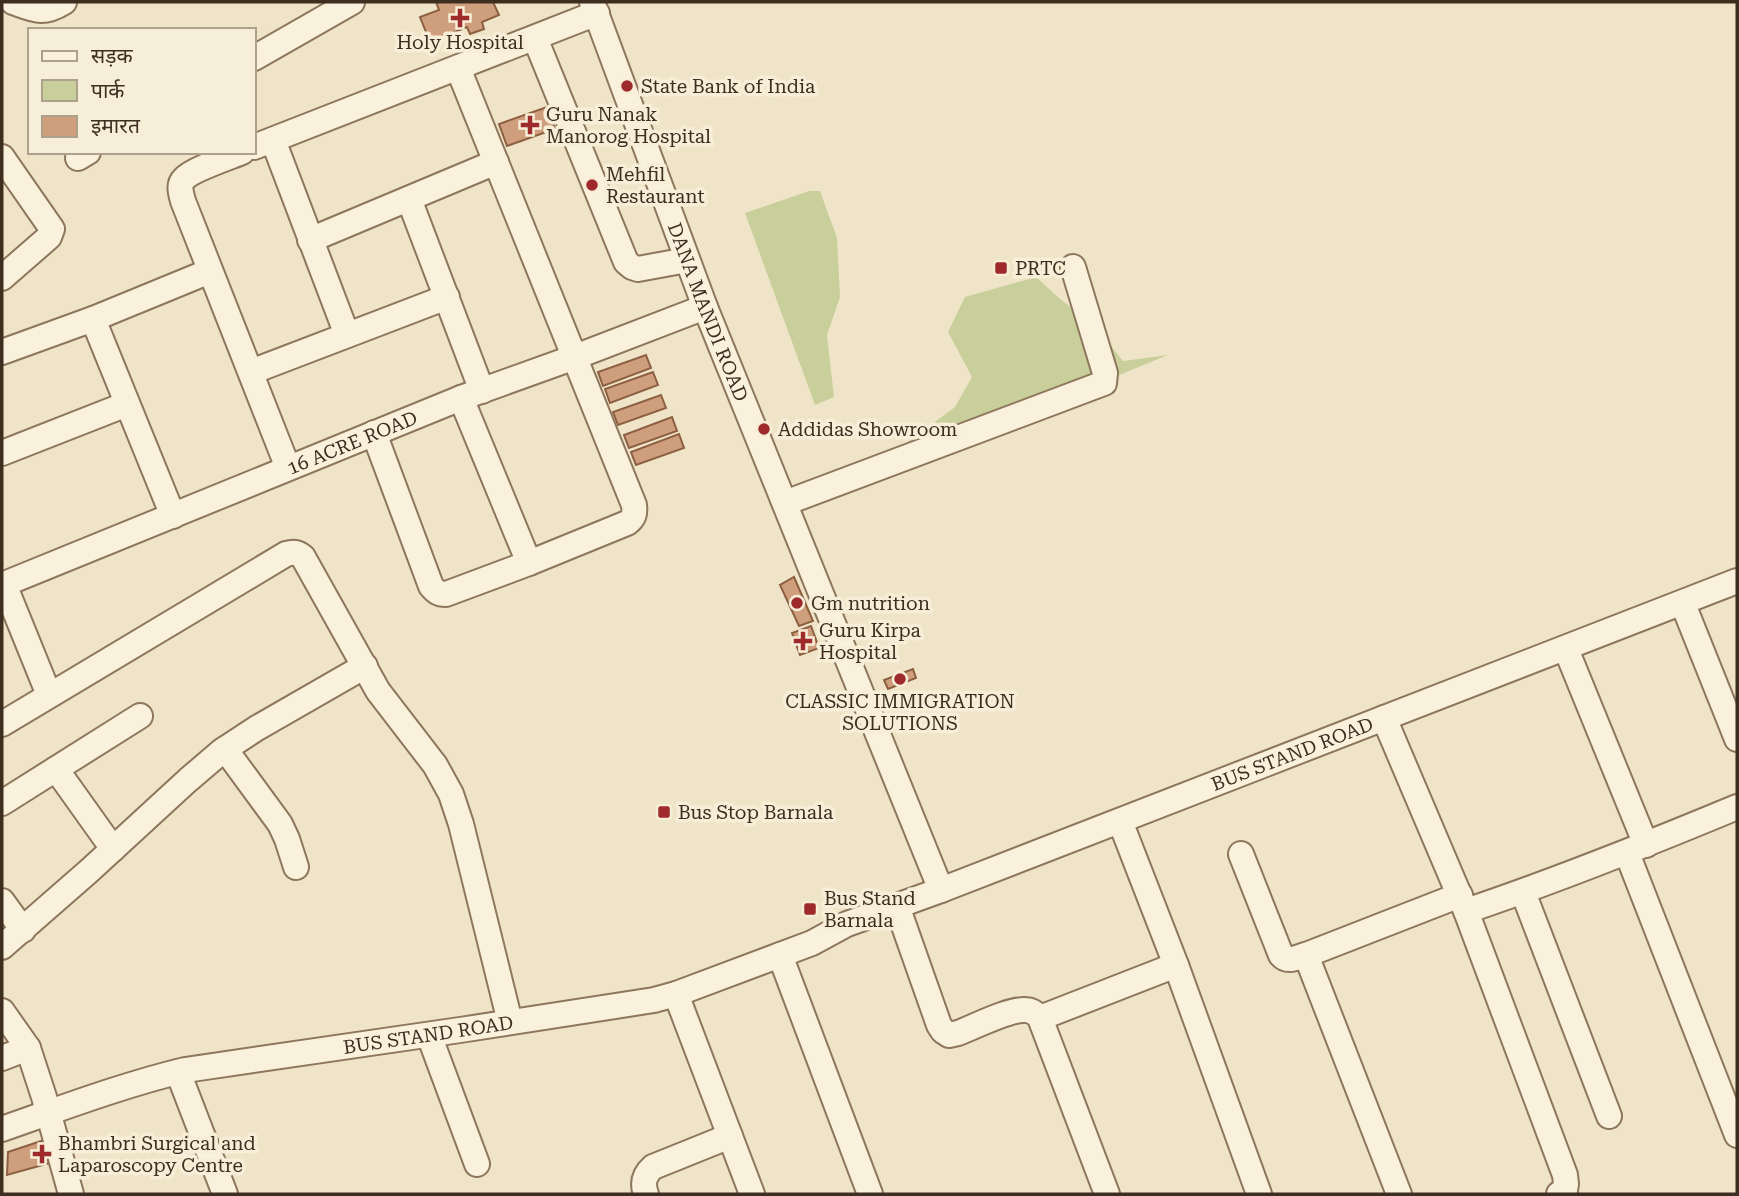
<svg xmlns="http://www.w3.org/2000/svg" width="1739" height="1196" viewBox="0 0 1739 1196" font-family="'Roboto Serif','Noto Sans Devanagari',serif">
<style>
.green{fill:#c9cf9b}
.building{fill:#cf9f7d;stroke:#8d5f41;stroke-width:2}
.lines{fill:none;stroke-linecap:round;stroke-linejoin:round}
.minor-casing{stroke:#8d765c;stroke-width:28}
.minor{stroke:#faf1dc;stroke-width:24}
.poi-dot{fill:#9e2a2b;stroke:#f7eed8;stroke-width:2.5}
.labels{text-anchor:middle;stroke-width:7;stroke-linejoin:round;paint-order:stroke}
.poi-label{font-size:19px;fill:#3d2e20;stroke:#f7eed8;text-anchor:start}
.street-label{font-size:19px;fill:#3d2e20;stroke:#f7eed8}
</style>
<rect width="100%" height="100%" fill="#f0e4c8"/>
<path class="green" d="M809,191H820L837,238L840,297L827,335L834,397L815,405L745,213Z
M1036,277L1060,299L1094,325L1123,361L1168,355L943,447L814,495L807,480L881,462L955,407L972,377L948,332L965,297Z"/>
<path class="building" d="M436,2H493L499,15L482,22L484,29L470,34L467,27L430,42L420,17L439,10Z
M547,107L555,129L507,146L499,124Z
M646,355L651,368L603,386L598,372Z
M653,372L658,385L610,403L605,389Z
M661,395L666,408L618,425L613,412Z
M672,417L677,431L629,448L624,435Z
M679,434L684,448L636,465L631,452Z
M794,577L813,621L799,626L780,585Z
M811,626L819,648L800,655L792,633Z
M913,669L916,678L888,689L884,680Z
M50,1138L57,1161L7,1175L8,1152Z"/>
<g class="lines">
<g class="minor-casing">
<g id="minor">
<path d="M13,2C35,10 43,15 64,2"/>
<path id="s1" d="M592,2L705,307L941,890"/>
<path d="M535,38L626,262L632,267L638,269L687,260"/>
<path d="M254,58L352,2"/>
<path d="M273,140L347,335"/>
<path d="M254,147L597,13"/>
<path d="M242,152C230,157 191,170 184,179C178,185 181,193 183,201L288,468"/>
<path d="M2,157L52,229L49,237L2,278"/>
<path d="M78,158L88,152"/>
<path d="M409,199L482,391"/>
<path d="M310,240L496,162"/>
<path d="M93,319L173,516"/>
<path d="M2,352L93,319L210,271"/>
<path d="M251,372L447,297"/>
<path d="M461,398L529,563"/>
<path d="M374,433L431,586C436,592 439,594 446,594L529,563L627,523C634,518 635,514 634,505L458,68"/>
<path d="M2,453L127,404"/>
<path d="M785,503L1104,383L1105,373L1073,267"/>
<path d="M4,584L49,695"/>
<path id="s2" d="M2,585L461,398L575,357L705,307"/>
<path d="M1683,604L1737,739"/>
<path d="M1566,649L1646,845"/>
<path d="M1384,718L1466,911L1565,1175L1566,1184L1565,1190L1559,1194"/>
<path d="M2,724L286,554C293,552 297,552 303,557L378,691L435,765L451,794L461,824L510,1022"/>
<path d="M225,749L280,824L287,839L296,867"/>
<path d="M56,769L113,849"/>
<path d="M2,803L140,716"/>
<path d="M1120,821L1176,965L1259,1194"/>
<path d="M1627,853L1737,1135"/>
<path d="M1241,854L1281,955C1288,963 1297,957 1306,955L1460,895"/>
<path d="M1523,892L1609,1116"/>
<path d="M2,901L23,930"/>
<path d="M897,906L939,1025L943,1031L949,1035L958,1033C974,1027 1009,1009 1025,1010C1032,1010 1036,1013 1040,1018L1107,1194"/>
<path d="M1466,911C1558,880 1648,844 1737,807"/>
<path d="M2,947L89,871L188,780L222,751L257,728L365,666"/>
<path d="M780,955L870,1194"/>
<path d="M1306,955L1399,1194"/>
<path d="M676,994L752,1194"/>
<path d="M2,1011L28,1048L2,1058"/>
<path d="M1040,1018L1176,965"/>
<path d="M429,1035L477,1164"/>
<path d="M28,1048L44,1097L71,1194"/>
<path d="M178,1072L225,1194"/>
<path id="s3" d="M2,1129C62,1108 123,1085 185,1070L460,1030L654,1000L676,994L812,943L847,924L941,890L1737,581"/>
<path d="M646,1194C642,1183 644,1175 653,1167L730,1136"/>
</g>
</g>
<use href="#minor" class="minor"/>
</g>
<g class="poi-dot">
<path d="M456.5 7.5h7v7h7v7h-7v7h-7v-7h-7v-7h7z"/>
<circle cx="627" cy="86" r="7"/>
<path d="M526.5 114.5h7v7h7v7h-7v7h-7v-7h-7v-7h7z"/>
<circle cx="592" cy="185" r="7"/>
<rect x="994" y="261" width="14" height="14" rx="3.5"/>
<circle cx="764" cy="429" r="7"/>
<circle cx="797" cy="603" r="7"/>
<path d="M799.5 630.5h7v7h7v7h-7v7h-7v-7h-7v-7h7z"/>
<circle cx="900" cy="679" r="7"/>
<rect x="657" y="805" width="14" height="14" rx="3.5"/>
<rect x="803" y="902" width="14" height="14" rx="3.5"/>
<path d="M38.5 1143.5h7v7h7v7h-7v7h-7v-7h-7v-7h7z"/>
</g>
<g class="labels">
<g class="poi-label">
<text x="460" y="49" text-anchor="middle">Holy Hospital</text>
<text x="641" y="93">State Bank of India</text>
<text x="546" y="121">Guru Nanak<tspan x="546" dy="22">Manorog Hospital</tspan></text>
<text x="606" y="181">Mehfil<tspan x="606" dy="22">Restaurant</tspan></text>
<text x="1015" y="275">PRTC</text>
<text x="778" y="436">Addidas Showroom</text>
<text x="811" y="610">Gm nutrition</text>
<text x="819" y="637">Guru Kirpa<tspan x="819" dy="22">Hospital</tspan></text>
<text x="900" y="708" text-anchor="middle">CLASSIC IMMIGRATION<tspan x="900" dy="22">SOLUTIONS</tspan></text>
<text x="678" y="819">Bus Stop Barnala</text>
<text x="824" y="905">Bus Stand<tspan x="824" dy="22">Barnala</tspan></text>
<text x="58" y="1150">Bhambri Surgical and<tspan x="58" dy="22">Laparoscopy Centre</tspan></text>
</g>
<g class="street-label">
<text dy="7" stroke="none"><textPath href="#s1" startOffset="331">DANA MANDI ROAD</textPath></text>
<text dy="7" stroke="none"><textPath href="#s2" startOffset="378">16 ACRE ROAD</textPath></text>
<text dy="7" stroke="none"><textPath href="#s3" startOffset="1351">BUS STAND ROAD</textPath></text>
<text dy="7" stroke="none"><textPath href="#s3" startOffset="438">BUS STAND ROAD</textPath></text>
</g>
</g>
<rect width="1739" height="1196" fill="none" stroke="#3d2e20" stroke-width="7"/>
<rect x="28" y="28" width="228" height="126" fill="#f7eed8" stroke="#ada18e" stroke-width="2"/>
<rect x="42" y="51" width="35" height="10" fill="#faf1dc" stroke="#ada18e" stroke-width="2"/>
<text x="91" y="63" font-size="21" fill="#3d2e20">सड़क</text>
<rect x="42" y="80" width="35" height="21" fill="#c9cf9b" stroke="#ada18e" stroke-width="2"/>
<text x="91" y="98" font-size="21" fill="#3d2e20">पार्क</text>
<rect x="42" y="116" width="35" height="21" fill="#cf9f7d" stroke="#ada18e" stroke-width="2"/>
<text x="91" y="133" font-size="21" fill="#3d2e20">इमारत</text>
</svg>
